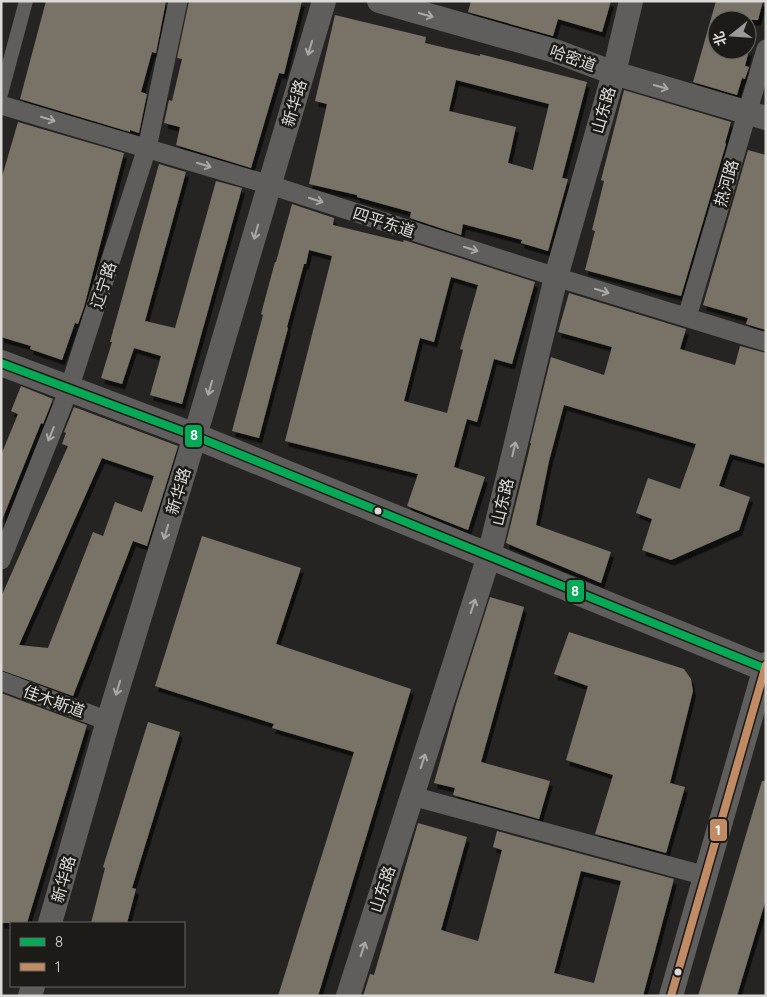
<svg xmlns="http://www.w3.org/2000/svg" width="767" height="997" viewBox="0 0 767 997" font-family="Quicksand,'Noto Sans SC',sans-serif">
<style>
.building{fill:#787366;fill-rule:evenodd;filter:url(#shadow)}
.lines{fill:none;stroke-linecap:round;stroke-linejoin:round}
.pedestrian{stroke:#5f5e5c;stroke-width:14}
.minor{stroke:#5f5e5c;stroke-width:19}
.tertiary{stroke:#5f5e5c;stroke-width:24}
.secondary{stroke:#5f5e5c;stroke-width:26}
.bus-1-casing{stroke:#1d1b17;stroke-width:11}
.bus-2-casing{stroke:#1d1b17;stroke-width:11}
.bus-1{stroke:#06aa56;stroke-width:8}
.bus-2{stroke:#c18c65;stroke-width:8}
.oneway{stroke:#a9a8a6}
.bus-dot{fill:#dbdad7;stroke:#1d1b17;stroke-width:2}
.labels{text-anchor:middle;stroke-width:5;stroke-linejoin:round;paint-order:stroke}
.street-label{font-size:16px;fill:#dbdad7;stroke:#1d1b17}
.line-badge{stroke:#1d1b17;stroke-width:2}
.badge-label{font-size:14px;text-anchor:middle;font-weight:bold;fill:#fff}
</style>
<defs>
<filter id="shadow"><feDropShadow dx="3" dy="5.5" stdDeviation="0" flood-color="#0009"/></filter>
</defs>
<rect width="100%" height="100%" fill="#262422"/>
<path class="building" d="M46,1H166L156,53L152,52L141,92L147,94L139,133L130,130V132L20,99Z
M189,1H302L284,74L279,73L251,168L176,145L180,127L164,123L169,100L172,101L182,59L177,58Z
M471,1H611L602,32L558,19L553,36L468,12Z
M716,1H763L758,20H717V50H749L745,66L749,67L745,79L742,78L737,95L693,82Z
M335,15L426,37L425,43L480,56V54L587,82L562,178L568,179L548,251L521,243L522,240L463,224L461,235L410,218L411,212L357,197V195L309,184L327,104L315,101ZM456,80L549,104L533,170L508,163L516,127L449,111Z
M624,90L731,122L725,143L726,144L681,296L585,270L595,231L592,230L604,181L601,180Z
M18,122L124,153L84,307L78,324L75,323L62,360L30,349L31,346L1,337V180Z
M748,150L766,155V330L746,324L748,318L703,305Z
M159,164L186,172L145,321L175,328L216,181L242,188L182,404L150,395L161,356L134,348L122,384L101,378L112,342H110Z
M292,204L334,218L333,225L403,242L404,240L535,282L512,364L494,359L477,422L467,419L454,467L485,477L468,530L407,506L418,474L285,441L332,256L309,250L306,264H304L287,327L288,328L259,438L232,431L263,315L261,314L275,262H276ZM451,277L478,285L460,349L463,350L447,413L404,401L420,338L434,342Z
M569,293L686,329L680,349L735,365L740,346L766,353V464L730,454L719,486L750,497L739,530L671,560L642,550L652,519L636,513L648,478L680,489L696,444L564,405L549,461L536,525L611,552L601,583L506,543L531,443H530L551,357L604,375L612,347L558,332Z
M21,386L53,399L43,424L41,423L2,520L1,455L18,414L11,411Z
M74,407L178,446L147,546L133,541L73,696L1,670V597L68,446L62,444L66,433L64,432ZM102,458L154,476L142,512L115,502L103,536L93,532L48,648L19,645Z
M202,536L301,568L276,644L411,689L318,996H278L354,752L272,728L274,724L155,686Z
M490,597L524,607L481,762L550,781L539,819L453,795L455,788L434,783L456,704Z
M569,632L684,669L691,679L693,691L670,783L685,787L666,853L595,834L613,775L566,760L588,686L554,674Z
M1,693L87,725L27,923H1Z
M148,722L180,732L132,888L136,889L127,923H91L105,868L103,867Z
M762,781H766V899L737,996H698Z
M418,823L467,837L441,930L478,941L502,850L493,847L497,831L674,879L643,996H363L370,974L374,975ZM581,871L621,881L594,983L554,973Z"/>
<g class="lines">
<path class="pedestrian" d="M1,94L26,1"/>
<path class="minor" d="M1,105L270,185L556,277L766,342
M687,317L766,49
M1,560L69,389L147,148L178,1
M1,681L108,721
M412,796L706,876"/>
<path class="tertiary" d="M379,1L555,51L614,73L766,118
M50,923L108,721L195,436L324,1
M30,996L33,986
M348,996L489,556L556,277L614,73L631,1
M671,996L766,664"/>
<path class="secondary" d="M1,363L195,436L766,669"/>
<g class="bus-1-casing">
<path id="bus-1" d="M1,363L195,436L766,669"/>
</g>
<g class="bus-2-casing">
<path id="bus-2" d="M671,996L766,665"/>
</g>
<use href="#bus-1" class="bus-1"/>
<use href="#bus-2" class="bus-2"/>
</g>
<defs><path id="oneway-shaft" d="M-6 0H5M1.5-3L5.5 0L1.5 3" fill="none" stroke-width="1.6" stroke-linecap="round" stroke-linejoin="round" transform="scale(1.25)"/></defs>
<g class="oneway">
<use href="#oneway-shaft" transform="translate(426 15) rotate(16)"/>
<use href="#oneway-shaft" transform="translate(310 48) rotate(107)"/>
<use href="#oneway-shaft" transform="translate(661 87) rotate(16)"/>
<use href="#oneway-shaft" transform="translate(48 119) rotate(17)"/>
<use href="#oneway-shaft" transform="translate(204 165) rotate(17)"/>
<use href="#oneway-shaft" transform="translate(316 200) rotate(18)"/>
<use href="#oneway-shaft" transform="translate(256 232) rotate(106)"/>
<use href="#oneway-shaft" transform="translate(471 249) rotate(18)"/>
<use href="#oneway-shaft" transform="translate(602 291) rotate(17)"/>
<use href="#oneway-shaft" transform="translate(210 388) rotate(106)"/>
<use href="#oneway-shaft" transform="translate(51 434) rotate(112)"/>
<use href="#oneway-shaft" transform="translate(514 449) rotate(-77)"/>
<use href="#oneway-shaft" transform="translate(166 532) rotate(107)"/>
<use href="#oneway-shaft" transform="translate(473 606) rotate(-72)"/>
<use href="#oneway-shaft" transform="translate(118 688) rotate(107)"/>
<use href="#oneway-shaft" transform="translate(423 761) rotate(-72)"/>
<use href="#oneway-shaft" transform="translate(363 949) rotate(-72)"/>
</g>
<g class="bus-dot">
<circle cx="378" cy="511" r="4.5"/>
<circle cx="678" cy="972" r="4.5"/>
</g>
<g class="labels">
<g class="street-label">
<text transform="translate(573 58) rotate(20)" y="6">哈密道</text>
<text transform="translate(294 103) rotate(-73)" y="6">新华路</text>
<text transform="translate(603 110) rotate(-74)" y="6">山东路</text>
<text transform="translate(726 183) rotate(-74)" y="6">热河路</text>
<text transform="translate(384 222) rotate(18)" y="6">四平东道</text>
<text transform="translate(103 285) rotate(-72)" y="6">辽宁路</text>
<text transform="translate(178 491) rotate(-73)" y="6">新华路</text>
<text transform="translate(502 502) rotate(-77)" y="6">山东路</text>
<text transform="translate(54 701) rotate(20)" y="6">佳木斯道</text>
<text transform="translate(63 879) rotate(-74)" y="6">新华路</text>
<text transform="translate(382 889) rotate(-72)" y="6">山东路</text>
</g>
</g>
<g class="line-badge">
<rect x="184" y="424" width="19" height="24" rx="5" fill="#06aa56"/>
<rect x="566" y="579" width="19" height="24" rx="5" fill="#06aa56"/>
<rect x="709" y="818" width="19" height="24" rx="5" fill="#c18c65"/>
</g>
<g class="badge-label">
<text x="194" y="440">8</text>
<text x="575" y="596">8</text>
<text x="718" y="835">1</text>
</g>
<rect width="767" height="997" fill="none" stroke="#dbdad7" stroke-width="5"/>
<rect x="10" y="922" width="175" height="65" fill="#1d1b17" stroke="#696764"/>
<rect x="20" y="938" width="25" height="8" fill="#06aa56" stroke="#696764"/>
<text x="55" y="947" font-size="15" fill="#dbdad7">8</text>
<rect x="20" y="963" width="25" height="8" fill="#c18c65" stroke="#696764"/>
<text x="55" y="972" font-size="15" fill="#dbdad7">1</text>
<g transform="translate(732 35) rotate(253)"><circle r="24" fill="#1d1b17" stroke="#696764"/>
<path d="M0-4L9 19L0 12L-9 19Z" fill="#9c9a98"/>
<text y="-8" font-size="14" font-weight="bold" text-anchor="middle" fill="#dbdad7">北</text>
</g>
</svg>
